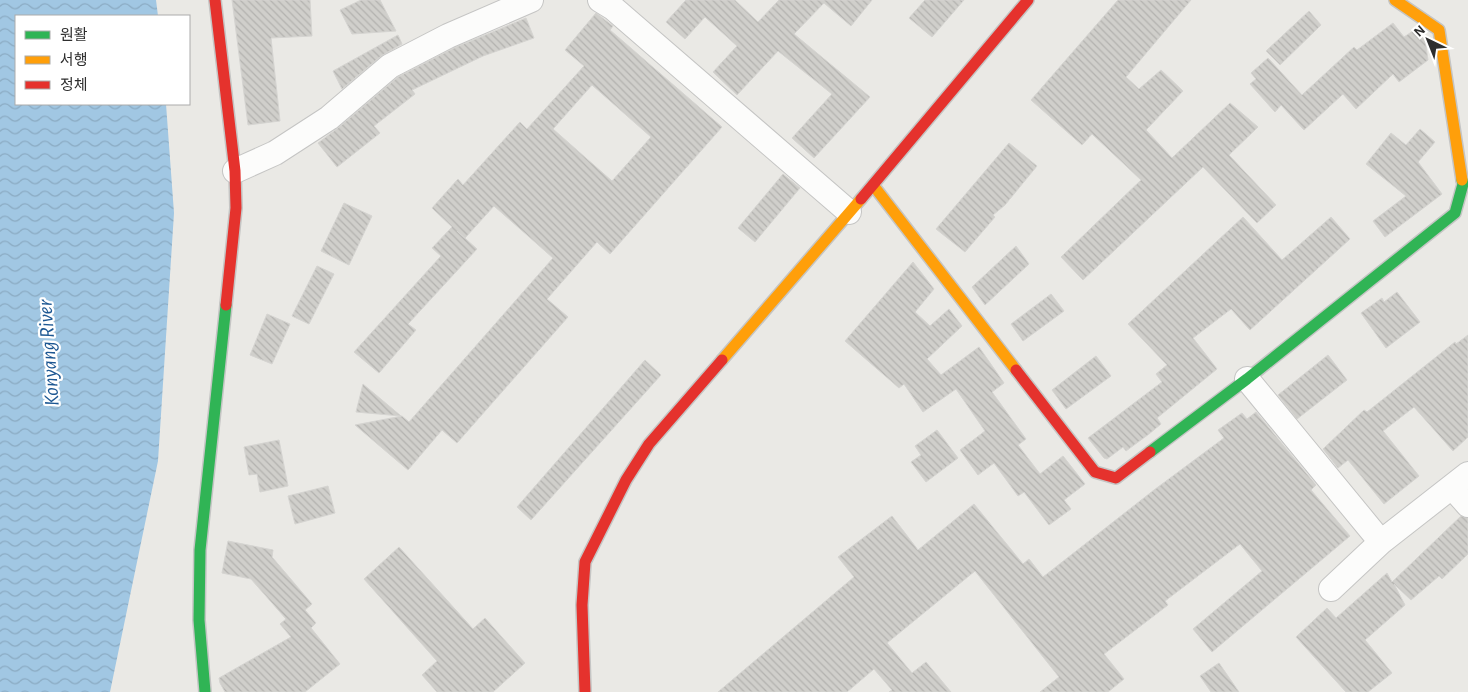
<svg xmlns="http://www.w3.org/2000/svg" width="1468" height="692" viewBox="0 0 1468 692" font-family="'Alegreya Sans','Noto Sans KR',sans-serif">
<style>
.water{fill:url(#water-waves)}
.building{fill:url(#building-back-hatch);stroke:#d5d4d1;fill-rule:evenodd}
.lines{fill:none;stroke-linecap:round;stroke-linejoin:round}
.street-casing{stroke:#c5c5c4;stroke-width:26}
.fast-casing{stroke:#c5c5c4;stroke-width:14}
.slow-casing{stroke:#c5c5c4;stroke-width:14}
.jam-casing{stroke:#c5c5c4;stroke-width:14}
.street{stroke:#fcfcfb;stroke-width:24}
.fast{stroke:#30b455;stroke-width:11}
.slow{stroke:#ff9f0a;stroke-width:11}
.jam{stroke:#e5322d;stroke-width:11}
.labels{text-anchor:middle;stroke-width:4.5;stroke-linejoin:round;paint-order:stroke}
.water-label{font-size:21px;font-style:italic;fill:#1d5792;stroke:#fff}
</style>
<defs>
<pattern id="water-waves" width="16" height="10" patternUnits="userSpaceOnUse" patternTransform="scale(1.25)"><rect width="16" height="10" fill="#a1c7e3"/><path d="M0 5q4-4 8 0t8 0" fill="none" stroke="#8babc3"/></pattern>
<pattern id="building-back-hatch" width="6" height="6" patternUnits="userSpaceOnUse" patternTransform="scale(1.25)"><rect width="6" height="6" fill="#d0cfcb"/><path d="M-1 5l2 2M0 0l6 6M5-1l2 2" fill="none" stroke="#b3b2af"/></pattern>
</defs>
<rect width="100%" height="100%" fill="#eae9e5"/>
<path class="water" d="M0,0H156L158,16H16V104H166L174,213L158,461L110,692H0Z"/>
<path class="building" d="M232,0H310L312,36L271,38L280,121L248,125Z
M361,0H380L396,31L352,34L340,10Z
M686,0H735L758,22L779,0H872L851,26L824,3L794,34L870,97L814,158L792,138L832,94L778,51L737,95L713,72L737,46L705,17L685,39L666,22Z
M925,0H964L932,37L909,18Z
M1118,0H1191L1126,77L1139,89L1161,70L1183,91L1146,130L1172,158L1230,103L1258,127L1229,155L1276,205L1257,223L1203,167L1083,280L1061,257L1141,180L1092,134L1082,145L1031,100Z
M1309,11L1321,25L1280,65L1266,51Z
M596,13L613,26L610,30L722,127L610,254L597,242L547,299L568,317L457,443L442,430L408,470L355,425L402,416L409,422L553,258L494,206L465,238L457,231L477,249L408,324L416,330L379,373L354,352L441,256L432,248L452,227L432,208L458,179L463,185L520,122L527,129L584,66L565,50ZM592,85L651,137L612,181L553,129Z
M526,18L534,38L483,56L412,90L415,94L374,126L380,133L337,167L318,143L338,128L398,77L454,48Z
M1393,23L1404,37L1413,31L1425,39L1428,60L1399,82L1393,74L1356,109L1343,94L1304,130L1281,105L1275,112L1250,84L1256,79L1251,73L1268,58L1302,95L1354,47L1357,50Z
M398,35L402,44L381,56L342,89L333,71Z
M1420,129L1435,142L1418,162L1442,194L1385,237L1373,221L1406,196L1366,164L1391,133L1406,145Z
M1009,143L1037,166L1005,205L993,215L995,217L965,252L936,229Z
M783,174L800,188L755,242L738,228Z
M344,203L372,216L349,265L321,251Z
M1243,217L1282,260L1331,217L1350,239L1250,330L1231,309L1193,338L1217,369L1157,418L1161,424L1149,434L1126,451L1123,447L1107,459L1104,458L1088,438L1162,382L1156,374L1167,365L1128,324Z
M1016,246L1029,264L985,305L972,287Z
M913,262L934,289L915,312L930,326L949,309L962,326L927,359L941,375L979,347L1004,383L992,392L1026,439L1018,445L1040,474L1063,456L1085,484L1064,500L1071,509L1049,525L1024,492L1018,496L994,463L978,475L960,450L985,431L956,389L923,412L904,384L899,388L845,341Z
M317,266L334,274L309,324L292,316Z
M1397,292L1420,322L1386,348L1361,313L1382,298L1384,302Z
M1051,294L1064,311L1023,341L1011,324Z
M267,314L290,324L272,364L250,355Z
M1468,335V437L1453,451L1414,407L1383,431L1419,476L1384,504L1348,460L1338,468L1323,449L1364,410L1367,412L1455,342L1456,344Z
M1328,355L1347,380L1297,419L1278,395Z
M1096,356L1111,376L1066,409L1052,390Z
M645,360L661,375L531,520L517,507Z
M363,384L401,416L356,412Z
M1256,412L1316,485L1311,490L1350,536L1212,652L1193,629L1262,571L1240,544L1165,601L1168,605L1104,654L1124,679L1108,692H1040L1059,677L975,571L887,643L912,673L926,662L951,692H889L892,690L874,669L847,692H718L854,577L838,557L892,516L918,550L974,504L1023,564L1029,559L1043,577L1154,490L1224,438L1218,430L1242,413L1247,419Z
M937,430L958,458L926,482L911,462L921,455L915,446Z
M279,440L288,486L260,492L257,474L249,475L244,447Z
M328,486L335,513L295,524L288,496Z
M1461,516L1468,518V554L1442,579L1439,576L1411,600L1394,584L1405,605L1365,640L1392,673L1368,692H1346L1296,637L1327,608L1336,618L1387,573L1392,582Z
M228,541L273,550L272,557L312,604L305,610L316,623L311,628L340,664L305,692H225L220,683L219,678L291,637L280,624L286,619L251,579L222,573Z
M399,547L473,629L485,618L525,663L493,692H437L422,675L437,661L364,579Z
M1219,663L1239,692H1211L1200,676Z"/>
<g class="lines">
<g class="street-casing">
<path id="street" d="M600,0L613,8L849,212
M235,171L275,153L329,118L390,66L448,36L531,0
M1247,379L1381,542
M1452,487L1468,505
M1331,589L1381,542L1468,474"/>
</g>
<g class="fast-casing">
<path id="fast" d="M1150,452L1247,379L1455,213L1463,184L1462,180
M205,692L199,620L200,550L226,305"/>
</g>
<g class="slow-casing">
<path id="slow" d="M1395,0L1439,30L1462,180
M873,185L1016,370
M722,360L861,199"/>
</g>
<g class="jam-casing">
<path id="jam" d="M215,0L235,171L236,208L226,305
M861,199L1028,0
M1016,370L1095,472L1116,478L1150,452
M585,692L582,605L585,562L626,480L649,444L722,360"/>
</g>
<use href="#street" class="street"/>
<use href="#fast" class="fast"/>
<use href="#slow" class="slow"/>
<use href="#jam" class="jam"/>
</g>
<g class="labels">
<g class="water-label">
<text transform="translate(48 353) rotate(-94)" y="7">Konyang River</text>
</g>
</g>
<rect x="15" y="15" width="175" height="90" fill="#ffffff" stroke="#ababab"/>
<rect x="25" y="31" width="25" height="8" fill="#30b455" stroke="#ababab"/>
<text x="60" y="40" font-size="15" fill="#2e2e2e">원활</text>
<rect x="25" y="56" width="25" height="8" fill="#ff9f0a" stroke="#ababab"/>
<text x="60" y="65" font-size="15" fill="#2e2e2e">서행</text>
<rect x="25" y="81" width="25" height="8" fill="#e5322d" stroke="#ababab"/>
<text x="60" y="90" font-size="15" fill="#2e2e2e">정체</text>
<g transform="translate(1428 40) rotate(317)" stroke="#ffffff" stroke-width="4" paint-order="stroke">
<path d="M0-4L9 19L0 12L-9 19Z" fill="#2e2e2e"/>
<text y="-8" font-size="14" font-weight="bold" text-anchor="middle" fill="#2e2e2e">N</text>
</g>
</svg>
